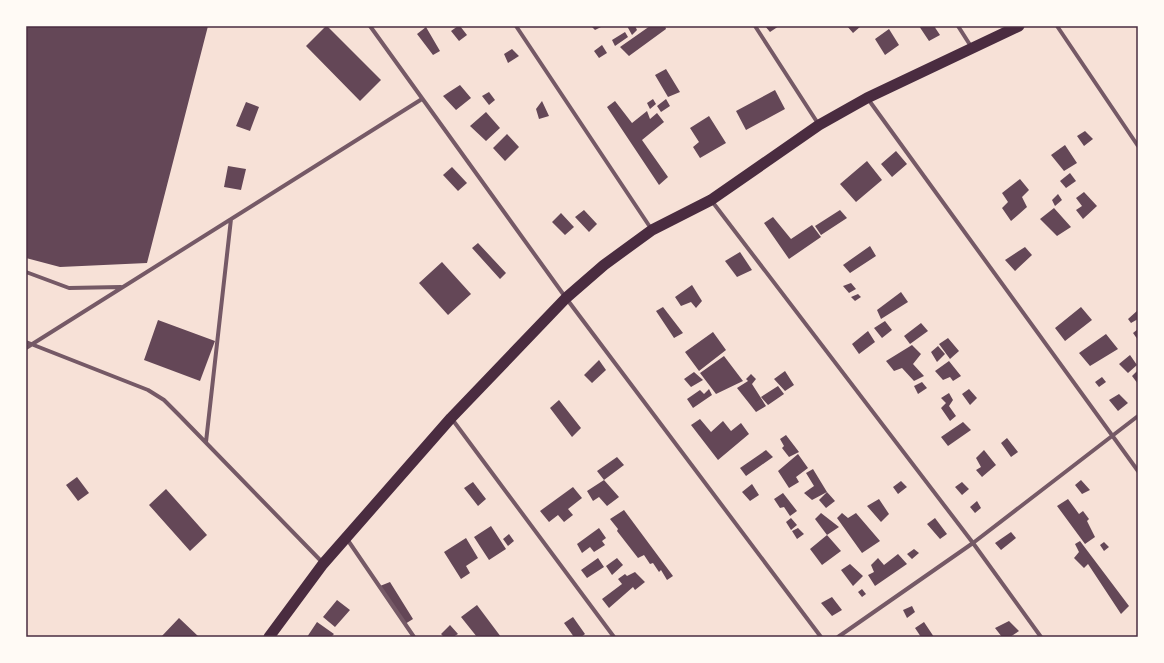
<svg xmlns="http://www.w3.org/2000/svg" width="1164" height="663" viewBox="0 0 1164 663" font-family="'Roboto Condensed',sans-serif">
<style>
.building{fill:#644757}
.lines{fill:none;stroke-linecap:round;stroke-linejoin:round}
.minor{stroke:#755966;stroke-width:4}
.trunk{stroke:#4a2c40;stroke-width:11}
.neatline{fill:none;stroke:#4a2c40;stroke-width:1.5}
</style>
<rect width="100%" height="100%" fill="#f7e1d7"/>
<path class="building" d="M26,26H208L147,263L60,267L26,258Z
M326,26H327L381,80L360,101L306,46Z
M458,26H460L467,35L459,41L451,31Z
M591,26H603L595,30Z
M627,26H635L637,30L632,35Z
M650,26H665L666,29L629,56L620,47Z
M765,26H779L770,32Z
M847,26H861L853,33Z
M919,26H934L940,35L929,41Z
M426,27L440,51L433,55L417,34Z
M889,29L899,45L885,55L875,39Z
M625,32L628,37L615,46L612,40Z
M602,45L607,53L599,58L594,51Z
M512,49L519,56L508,63L504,54Z
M666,69L680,92L668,97L655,75Z
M460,85L471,98L456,110L443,96Z
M775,90L785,109L746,130L736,111Z
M489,92L495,100L489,105L482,96Z
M653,99L656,104L650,109L647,103Z
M666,99L670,106L661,112L657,106Z
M542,101L549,116L539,119L536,109Z
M615,101L632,123L647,111L650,119L657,113L664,122L642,140L668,177L659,185L607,107Z
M246,102L259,107L250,131L236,126Z
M486,112L500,128L486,141L470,126Z
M709,116L726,143L700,158L693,147L699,142L690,128Z
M1085,131L1093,139L1084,146L1077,136Z
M507,134L519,147L505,161L493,148Z
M1065,145L1077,163L1064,171L1051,155Z
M896,151L907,164L892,177L881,164Z
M867,161L882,180L856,202L840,184Z
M228,166L246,169L241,190L224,187Z
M452,167L467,183L458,191L443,175Z
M1070,173L1076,181L1066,188L1060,181Z
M1020,179L1029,190L1022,197L1027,207L1011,221L1002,208L1008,202L1002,193Z
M1084,192L1097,206L1083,219L1076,210L1082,206L1076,198Z
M1058,194L1062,200L1055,206L1052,200Z
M1054,208L1071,227L1057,236L1040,219Z
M584,210L597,224L589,232L575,217Z
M840,210L847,218L821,235L815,226Z
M561,213L574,227L565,235L552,222Z
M773,217L791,239L812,225L821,237L789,259L764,223Z
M478,243L506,273L500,279L472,248Z
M870,246L876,256L850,273L843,265Z
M1025,247L1032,255L1015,271L1005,260Z
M740,252L752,270L737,277L725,261Z
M442,262L471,294L448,315L419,283Z
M851,283L856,289L849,293L843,286Z
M692,285L702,301L696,308L691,302L681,306L675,297Z
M901,292L908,302L881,319L877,310Z
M858,294L861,297L855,301L851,297Z
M663,307L683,333L674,338L656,311Z
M1081,307L1092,320L1065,341L1055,328Z
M1138,310V319L1131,323L1128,319Z
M158,320L215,341L200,381L144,360Z
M885,321L892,330L882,338L874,328Z
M921,323L928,331L910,344L904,336Z
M1138,329V340L1133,333Z
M868,331L875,342L859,354L852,344Z
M713,332L726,350L699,371L685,352Z
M1106,334L1118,349L1090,366L1079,353Z
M948,338L959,351L950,359L939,344Z
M912,345L921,354L913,364L924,376L914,381L902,368L894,371L886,361Z
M938,346L945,354L937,362L931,352Z
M1130,355L1137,365L1128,373L1119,364Z
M724,356L743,381L716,394L700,373Z
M599,360L606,370L592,383L584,375Z
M949,361L961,376L953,381L950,377L943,380L935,371Z
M1138,370V384L1132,376Z
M785,371L794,385L785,391L774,379Z
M694,372L703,380L691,387L684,379Z
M751,374L756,379L752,384L766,406L756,412L737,388L748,381L746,379Z
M1102,377L1106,382L1099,387L1095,382Z
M922,382L927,388L918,394L914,386Z
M778,386L784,394L768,405L761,397Z
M709,389L712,395L693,408L687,399L700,390L704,394Z
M969,389L977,398L970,405L962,394Z
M949,393L953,400L949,406L956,416L950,421L941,408L946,403L941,398Z
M1119,394L1128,403L1118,411L1109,400Z
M559,400L581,428L572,437L550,408Z
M700,419L711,432L723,421L731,431L741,423L749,434L718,460L691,425Z
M963,422L971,430L948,446L941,437Z
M786,435L799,452L789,457L782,448L784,446L780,439Z
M1007,438L1018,452L1011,457L1001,443Z
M766,450L773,457L746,476L740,468Z
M984,450L996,465L982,477L976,470L981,467L976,458Z
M798,454L808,468L796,477L799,482L789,488L778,471Z
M617,457L624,465L604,480L597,471Z
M813,469L827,492L812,500L804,493L814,486L806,473Z
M77,477L89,493L78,501L66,485Z
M604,480L619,497L607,506L599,497L593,501L587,491Z
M1081,480L1090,490L1082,494L1075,485Z
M901,481L907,487L898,494L893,487Z
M473,482L486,499L478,506L464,488Z
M962,482L969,489L962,495L955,487Z
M752,484L759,495L750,501L742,492Z
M573,487L582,498L568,509L573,515L564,522L558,515L549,522L540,511Z
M166,489L207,535L190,551L149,505Z
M827,492L835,501L826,508L819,500Z
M783,493L797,511L790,516L784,507L780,508L774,499Z
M879,499L889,514L881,522L867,506Z
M1068,499L1079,514L1083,511L1089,519L1087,521L1095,537L1085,544L1057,506Z
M977,501L981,508L975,513L970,507Z
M624,510L673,576L667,580L661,570L659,572L653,563L650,564L644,555L638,558L617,531L618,529L610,519Z
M821,513L839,527L827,535L815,519Z
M842,513L848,518L856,513L880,541L862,553L837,518Z
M791,518L797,525L791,530L786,522Z
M935,518L947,534L940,539L927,524Z
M491,526L506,549L489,560L474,537Z
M599,528L606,538L602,541L605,545L594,552L590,547L582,553L577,544Z
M798,528L804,534L797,539L792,531Z
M1011,532L1016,538L1001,550L995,543Z
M509,534L514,541L508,546L503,539Z
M827,535L841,551L822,565L810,549Z
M466,538L478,558L466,566L470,573L461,579L444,552Z
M1080,541L1129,606L1121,614L1088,564L1084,568L1074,558L1079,552L1075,544Z
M1104,542L1109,547L1104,551L1100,545Z
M914,549L919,553L912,559L907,554Z
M898,554L907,564L875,586L868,575L874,572L871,565L878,558L884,565Z
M598,558L604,567L587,578L581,570Z
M617,558L623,565L612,575L606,566Z
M850,564L863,576L853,586L841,570Z
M635,572L645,582L635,590L633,587L609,608L602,599L622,584L618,579L625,574L627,576Z
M390,582L413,619L405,624L380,586Z
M862,589L866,594L862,597L858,592Z
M832,597L842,610L832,616L821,603Z
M337,600L350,610L335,627L323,617Z
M477,605L501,637H477L461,617Z
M912,606L915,612L907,618L903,610Z
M573,617L585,634L581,637H574L564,623Z
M179,618L199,637H161Z
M1009,621L1019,631L1010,637H1002L995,628Z
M317,622L334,634L331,637H307Z
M924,622L934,637H921L915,628Z
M450,625L458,634L453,637H444L441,634Z"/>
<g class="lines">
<path class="minor" d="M370,26L566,298L821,637
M516,26L652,230
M755,26L819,125
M958,26L972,48
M1057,26L1138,146
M868,99L1138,471
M711,200L973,543L1041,637
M26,272L69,288L121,287
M26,342L148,390L164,400L179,415L323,563
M26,348L422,99
M452,419L614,637
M206,442L231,219
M347,539L414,637
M838,637L973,543L1138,416"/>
<path class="trunk" d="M269,637L323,564L451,418L566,298L604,265L652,230L711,200L819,125L867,98L1019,26"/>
</g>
<rect width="1164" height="663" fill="none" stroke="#fffaf5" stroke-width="54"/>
<rect x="27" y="27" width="1110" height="609" class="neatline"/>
</svg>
